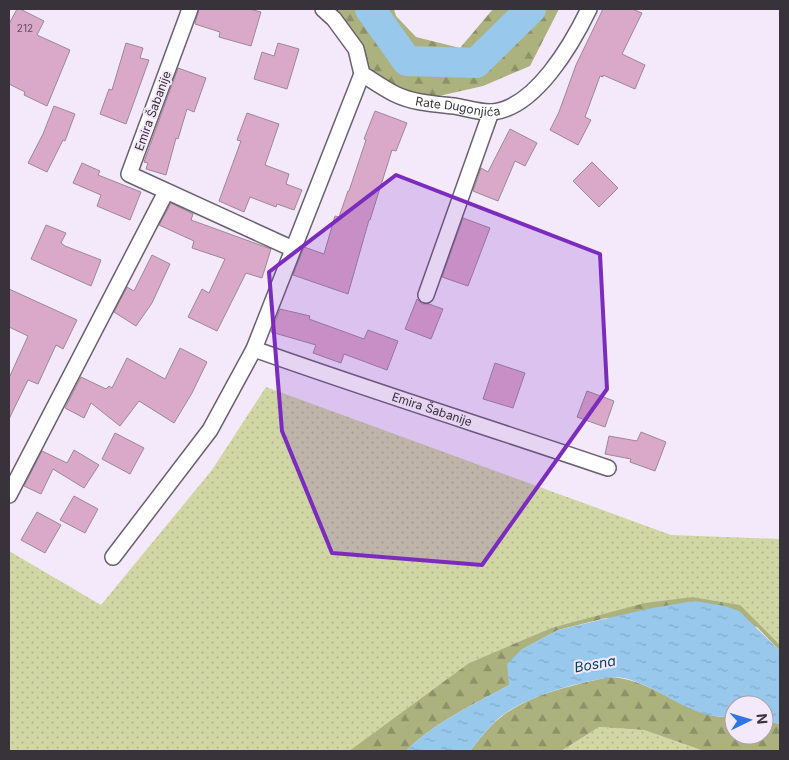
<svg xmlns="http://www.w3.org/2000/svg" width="789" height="760" viewBox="0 0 789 760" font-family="Inter,sans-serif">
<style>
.grass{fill:url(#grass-dots)}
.forest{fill:url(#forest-firs)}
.water{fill:url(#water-ripples)}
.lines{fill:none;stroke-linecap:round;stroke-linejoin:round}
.river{stroke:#98c8eb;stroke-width:30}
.building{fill:#daa8c8;stroke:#9c8994}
.minor-casing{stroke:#6a6070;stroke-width:18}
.minor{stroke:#fff;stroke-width:15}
.marked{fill:#7b2cbf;fill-opacity:0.2;stroke:#7b2cbf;stroke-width:4;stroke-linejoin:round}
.labels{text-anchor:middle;stroke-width:4;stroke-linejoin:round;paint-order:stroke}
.number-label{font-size:10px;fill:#60505e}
.street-label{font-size:12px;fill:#38333b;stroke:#f4e8fb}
.water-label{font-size:14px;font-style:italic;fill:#003d5f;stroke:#f4e8fb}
</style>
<defs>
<pattern id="grass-dots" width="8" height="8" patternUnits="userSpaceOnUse" patternTransform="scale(1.25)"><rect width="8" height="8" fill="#d0d6a4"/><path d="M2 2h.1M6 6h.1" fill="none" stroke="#b3b88e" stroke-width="1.8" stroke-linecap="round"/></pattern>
<pattern id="forest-firs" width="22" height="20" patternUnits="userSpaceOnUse" patternTransform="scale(1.25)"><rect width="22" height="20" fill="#acb27e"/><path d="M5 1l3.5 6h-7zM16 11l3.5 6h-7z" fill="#8d9168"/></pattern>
<pattern id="water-ripples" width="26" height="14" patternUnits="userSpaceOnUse" patternTransform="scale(1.25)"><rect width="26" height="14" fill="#98c8eb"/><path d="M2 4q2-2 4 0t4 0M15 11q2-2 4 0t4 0" fill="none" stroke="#84acca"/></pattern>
</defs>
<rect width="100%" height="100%" fill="#f4e8fb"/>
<path class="grass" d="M266,387L671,535L780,539V645L739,605L693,597L551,628L469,663L349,751H9V551L101,605L212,470Z
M599,727L644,730L704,751H561Z"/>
<path class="forest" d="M320,9H394L396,16L416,37L460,48L493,9H559L530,66L483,86L430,98L375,81Z
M693,597L740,605L780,645V651L757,627L606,618L558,630L521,650L509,685C473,705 435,722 406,751H349L469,663L551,628L645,603Z
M609,677C644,678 671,702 703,713C713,717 724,717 734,717V735H764V720L780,724V751H704L644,730L599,727L561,751H470C479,740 489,726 501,717C530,694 574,685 609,677Z"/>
<path class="water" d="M694,601L725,606L739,611L780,651V724L764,720V705H734V717C724,717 713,717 704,714C679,706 658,689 634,681C626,678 617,676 608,678C577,682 525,697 500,717C489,726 479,740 470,751H406C435,722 473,705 509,685L507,664L521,650L558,630L647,609Z"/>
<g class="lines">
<path class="river" d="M370,9L407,61L476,63L531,9"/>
</g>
<path class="building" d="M17,9H20L44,21L37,35L70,50L47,106L24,95L25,92L9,84V24Z
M199,9H249L261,12L251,46L219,37L220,32L195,24Z
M603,9H632L642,13L622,54L645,65L635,89L603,75V77L600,76L585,117L591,120L578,145L550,130L559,112L576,65Z
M126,43L143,48L140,58L149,60L126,124L100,114L109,89L112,90Z
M278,43L299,49L287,89L254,79L262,52L274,56Z
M178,68L206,78L194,112L187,109L178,139L176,138L166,175L146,169L148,163L144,162Z
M54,106L75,114L65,141L63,140L47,172L28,163L43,134Z
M375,111L407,123L396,151L392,150L370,220H369L348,294L293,275L304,247L324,254L335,216L339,217L348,191H349L366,140L364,139Z
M247,113L279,124L265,165L289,174L286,184L302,190L294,210L277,204L276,207L250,197L244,212L219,201L241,141L237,140Z
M510,129L537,143L525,166L515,161L498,201L473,191L481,168L488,172Z
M592,162L618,188L599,207L573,181Z
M82,163L100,171L98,175L141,192L130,220L97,206L101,195L73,183Z
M171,203L193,214L191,220L271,249L262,278L246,273L217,331L188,317L202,289L209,293L225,259L192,248L194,241L159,225Z
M463,218L490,228L468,286L442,277Z
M46,225L66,233L61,243L65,246L101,260L91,286L31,259Z
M152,255L170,264L152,303L136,326L114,312L127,287L134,291Z
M9,289L77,320L63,349L56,345L38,384L28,380L9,419V378L28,336L9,327Z
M417,299L422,304H429L443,309L431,339L405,329Z
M280,309L310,316L309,319L364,339L368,330L398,341L387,370L344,354L341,363L313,353L316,345L271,332Z
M180,348L207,362L192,393L174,423L139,401L120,426L91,403L84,418L65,408L81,377L106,389L109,386L112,388L127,358L165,379Z
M495,363L525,373L513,408L483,399Z
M587,391L614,401L605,427L577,417Z
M641,432L666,442L655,471L630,462L631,459L605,454L609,436L637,441Z
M115,433L144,448L130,474L102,459Z
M74,450L99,465L84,488L53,469L41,494L24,486L42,451L67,463Z
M74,496L98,509L85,533L60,520Z
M37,512L61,525L45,553L21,540Z"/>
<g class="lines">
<g class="minor-casing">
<g id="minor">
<path d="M190,9L129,174L293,249"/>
<path id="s1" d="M323,9L334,19L356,49L362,74C372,80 383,88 395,94C413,103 435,104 454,106C466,108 481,113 493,112C536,107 572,44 589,9"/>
<path d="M426,295L491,112"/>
<path id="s2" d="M254,349C372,391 490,428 608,468"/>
<path d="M9,495L166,192"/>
<path d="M113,557L210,430L254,349L362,74"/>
</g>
</g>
<use href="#minor" class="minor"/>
</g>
<path class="marked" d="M396,175L600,254L607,389L482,565L332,553L282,431L269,272Z"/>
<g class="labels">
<g class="number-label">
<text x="25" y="32">212</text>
</g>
<g class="street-label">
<text dy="4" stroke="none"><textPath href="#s1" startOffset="181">Rate Dugonjića</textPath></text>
<text transform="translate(153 111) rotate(-70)" y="4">Emira Šabanije</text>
<text dy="4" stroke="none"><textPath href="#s2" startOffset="188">Emira Šabanije</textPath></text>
</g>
<g class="water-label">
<text transform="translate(595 664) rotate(-10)" y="5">Bosna</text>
</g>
</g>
<rect width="789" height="760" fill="none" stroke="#38333b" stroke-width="20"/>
<g transform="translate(749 720) rotate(85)"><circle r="24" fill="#f4e8fb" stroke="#a9a0ae"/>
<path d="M0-4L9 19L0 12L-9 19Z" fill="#2f76e3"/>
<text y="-8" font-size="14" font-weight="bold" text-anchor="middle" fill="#38333b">N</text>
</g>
</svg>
